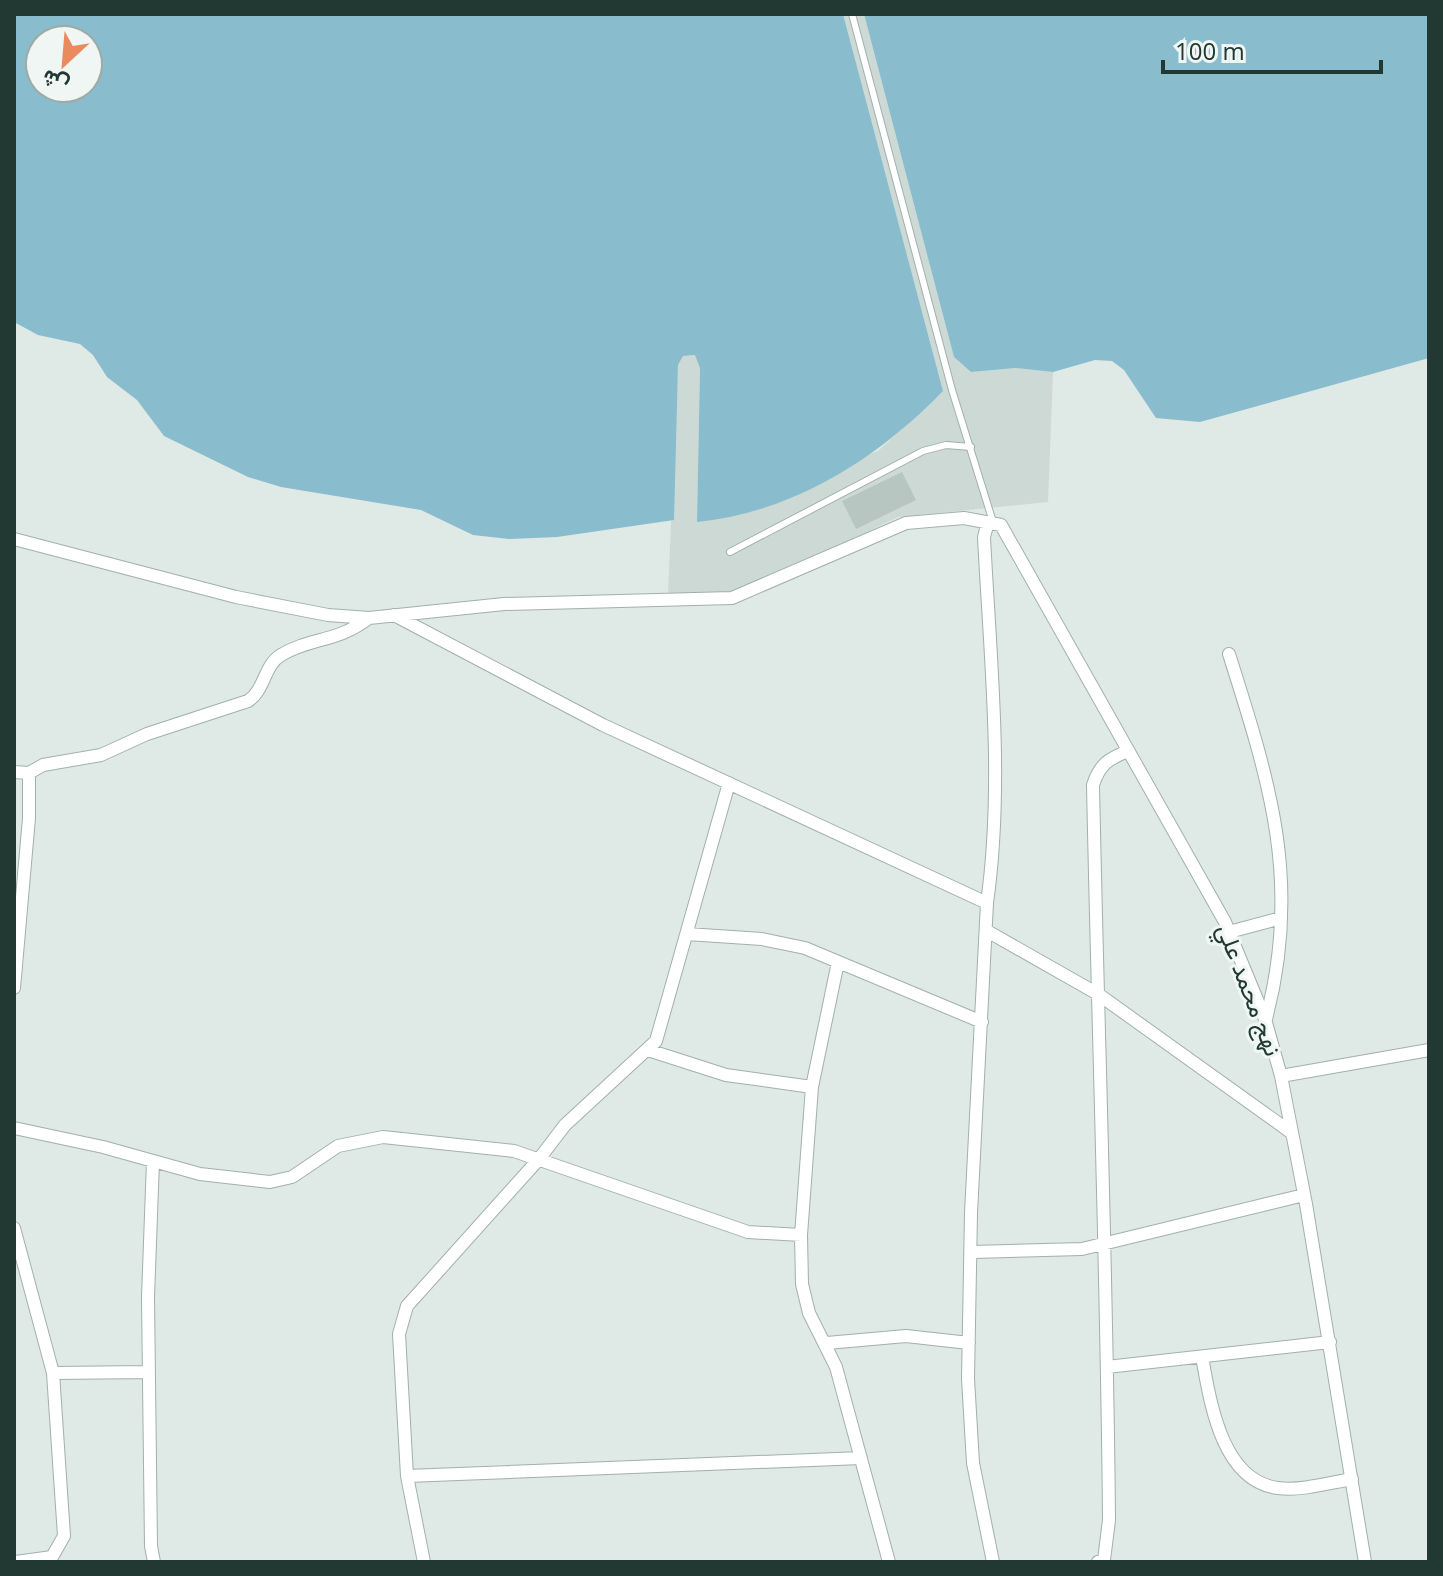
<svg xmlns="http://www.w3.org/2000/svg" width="1443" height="1576" viewBox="0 0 1443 1576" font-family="'Open Sans',Vazirmatn,sans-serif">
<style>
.built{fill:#cdd9d4}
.water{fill:#89bccc;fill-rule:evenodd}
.building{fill:#b7c6c1}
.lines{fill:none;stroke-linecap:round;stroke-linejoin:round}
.lane-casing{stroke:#a2b0ac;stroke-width:8}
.street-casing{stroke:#a2b0ac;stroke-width:14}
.lane{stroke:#fff;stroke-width:6}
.street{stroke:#fff;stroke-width:12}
.labels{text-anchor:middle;stroke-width:6;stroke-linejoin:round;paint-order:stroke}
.street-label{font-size:24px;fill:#213833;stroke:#eff6f3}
</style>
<rect width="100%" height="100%" fill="#dfe9e5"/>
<path class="built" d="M843,14H864L954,357L971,372L1015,368L1053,372L1048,502L898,517L740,594L668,595L678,365L683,356L696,355L700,367L697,521L878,451L943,391Z"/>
<path class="water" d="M14,14H843L943,391C877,459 794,512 697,522L700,368L695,355L683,356L678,365L674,520L557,537L509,539L473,535L421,510L281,487L248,477L164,436L137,400L107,377L93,355L80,344L38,335L14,322ZM40,40H88V88H40Z
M864,14H1429V358L1200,422L1156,418L1124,370L1112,361L1095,360L1053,372L1015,368L971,372L954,357Z"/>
<path class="building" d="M902,472L916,500L856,529L842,501Z"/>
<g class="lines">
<g class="lane-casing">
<path id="lane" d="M852,14L952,390L993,522
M730,552L923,451L946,445L971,447"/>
</g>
<g class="street-casing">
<path id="street" d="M988,522L984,537C990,658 1004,782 987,903L971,1213L968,1379L973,1463L993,1562
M14,539L236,597L328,615L369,618L504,604L732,598L906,523L964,518L1001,525L1225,922L1265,1019L1281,1076L1306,1204L1365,1562
M394,615L603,725L987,903
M1229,654C1270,783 1302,883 1266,1019
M14,772L29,773L43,765L101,755L147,734L248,701C265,690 264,665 281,655C311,637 336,643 369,618
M987,931L1098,994L1292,1133
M1229,932L1281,918
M687,934L762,939L805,948L982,1022
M14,988L29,818V773
M648,1050L726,1075L812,1087
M1281,1076L1429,1050
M14,1128L103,1147L200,1174L270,1182L292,1177L338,1146L383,1137L514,1151L748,1232L801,1235L812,1087L838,962
M153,1161L148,1297L151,1546L154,1562
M14,1228L53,1373L64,1536L52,1557L16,1562
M801,1235L802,1284L809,1313L836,1367L889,1562
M972,1252L1082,1249L1304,1195
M827,1343L906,1336L969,1343
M1202,1357C1210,1400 1221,1481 1278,1488C1301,1491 1329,1483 1352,1479
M1107,1367L1330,1342
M53,1373L149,1372
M407,1476L861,1458
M424,1562L407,1476L399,1334L407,1306L539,1159L565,1125L656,1041L729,783
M1098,1562L1104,1560L1109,1520C1107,1275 1098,1030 1093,785C1100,764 1108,759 1128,751"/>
</g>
<use href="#lane" class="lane"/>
<use href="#street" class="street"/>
</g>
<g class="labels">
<g class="street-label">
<text transform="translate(1249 990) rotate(69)" y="8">نهج محمد علي</text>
</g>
</g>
<rect width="1443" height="1576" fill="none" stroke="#213833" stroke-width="32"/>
<g transform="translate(64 64) rotate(206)"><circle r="38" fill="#eff6f3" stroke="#9daaa6" stroke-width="2"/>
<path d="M0-6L14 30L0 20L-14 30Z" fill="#e98b5d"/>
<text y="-12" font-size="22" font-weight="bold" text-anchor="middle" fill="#213833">ش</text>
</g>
<path d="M1163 60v12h218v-12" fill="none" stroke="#213833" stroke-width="4"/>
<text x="1175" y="60" font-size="24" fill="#213833" stroke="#eff6f3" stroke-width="6" paint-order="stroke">100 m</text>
</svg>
